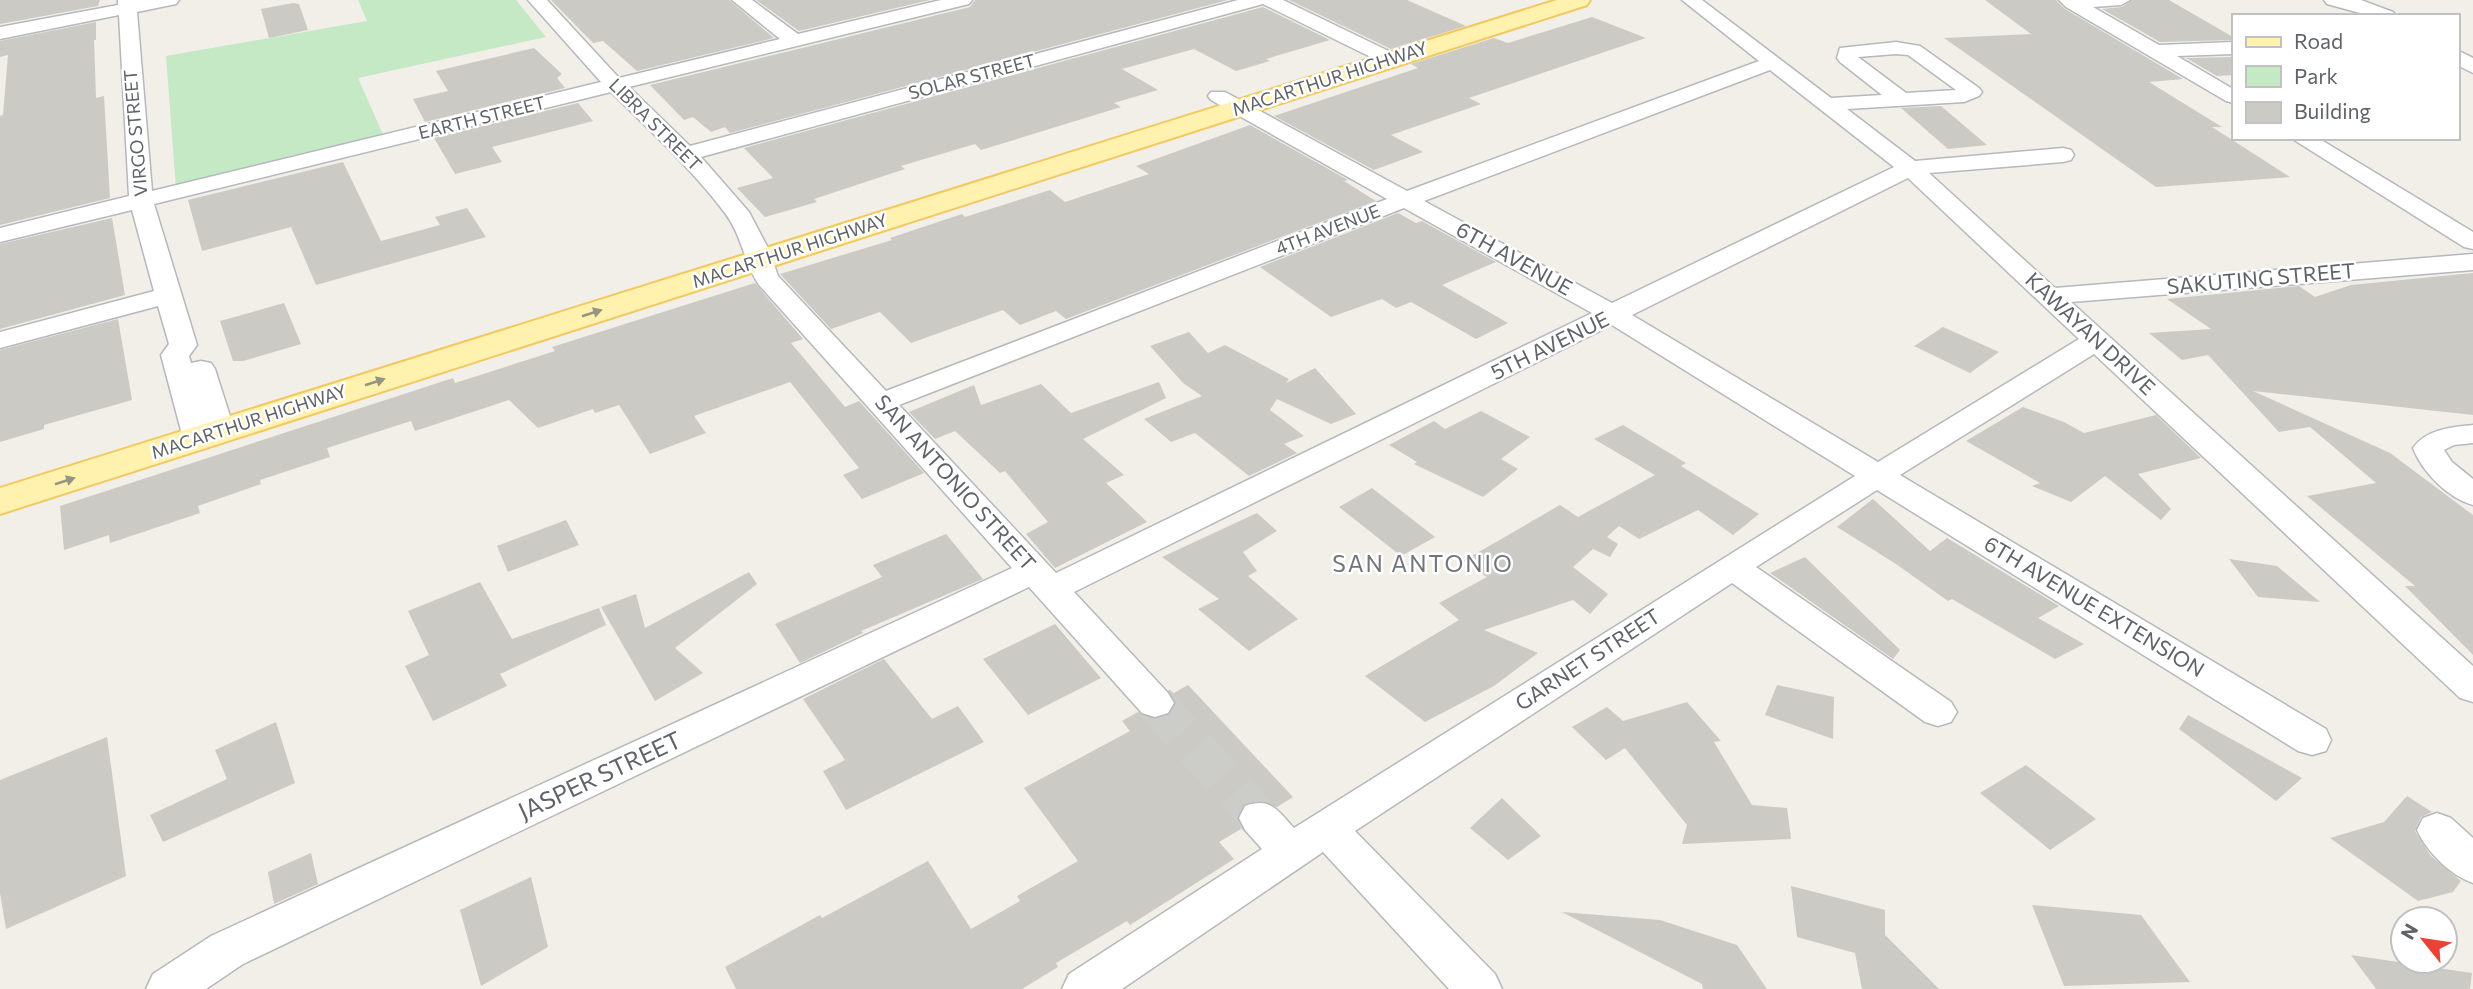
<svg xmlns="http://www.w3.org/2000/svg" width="2473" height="989" viewBox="0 0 2473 989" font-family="Commissioner,sans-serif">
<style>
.green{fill:#c5e8c5}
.building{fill:#cccac5}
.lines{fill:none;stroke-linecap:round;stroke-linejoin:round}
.minor-tunnel{stroke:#ccccc8;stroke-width:40;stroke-dasharray:40 20;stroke-linecap:butt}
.minor-casing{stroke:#b5b8bc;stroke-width:3}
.major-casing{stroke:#f2c960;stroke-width:4}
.minor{fill:#fff;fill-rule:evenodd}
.major{fill:#fff2af;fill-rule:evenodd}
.oneway{fill:#979581}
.labels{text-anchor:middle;stroke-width:5;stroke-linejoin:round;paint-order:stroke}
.far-street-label{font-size:18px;fill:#5f6368;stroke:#fff}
.street-label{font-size:21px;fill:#5f6368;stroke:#fff}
.neighbourhood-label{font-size:23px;letter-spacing:2px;fill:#70757a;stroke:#fff}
.near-street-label{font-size:24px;fill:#5f6368;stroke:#fff}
</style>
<rect width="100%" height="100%" fill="#f1efe8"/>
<path class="green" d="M358,0H516L546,37L358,78L385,139L176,188L166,56L367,21Z"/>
<path class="building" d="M0,0H100L98,6L0,24Z
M551,0H729L774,38L637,71L603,41L593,43Z
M756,0H930L799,31Z
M975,0H1228L730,133L725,127L711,132L693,117L684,120L650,85L970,7Z
M1289,0H1407L1466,26L1391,49Z
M1985,0H2056L2065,9L2183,79L2149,82L2222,127H2212L2290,177L2156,187L1944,38L2031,34Z
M2132,0H2169L2233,37V40L2160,42L2102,9L2122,7Z
M293,3L299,4L308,30L269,38L261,9Z
M1263,7L1330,40L1266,59L1270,61L1236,71L1194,49L1122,69L1158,90L1114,103L1121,107L981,150L975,144L901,166L905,169L814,199L817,202L765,217L737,188L773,178L744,148Z
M1592,17L1646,38L1469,98L1481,104L1391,135L1423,152L1374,170L1274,116L1418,68L1411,64L1494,38L1508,43Z
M96,22V40H94L96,98L104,96L110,198L0,225V116L3,115L8,55L0,57V41Z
M534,48L562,74L557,78L565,88L425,122L413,99L448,91L436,71Z
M2233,57V75L2217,76L2186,58Z
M578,103L593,121L492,147L502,162L455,174L434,138Z
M1941,106L1987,145L1948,149L1901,108Z
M1250,125L1348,180L1344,181L1376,201L1066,319L1056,311L1020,325L1003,310L911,343L880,312L831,329L780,274L892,240L890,238L962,214L965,217L1050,190L1065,202L1149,174L1136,166Z
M343,162L381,241L440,225L435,217L467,208L486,237L316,285L291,227L202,251L188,200Z
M1398,213L1416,223L1422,221L1496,262L1442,285L1508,323L1476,339L1411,302L1396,308L1382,299L1331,317L1260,267Z
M112,218L125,295L0,329V244Z
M2473,273V415L2253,391L2390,453L2473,515V655L2405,586H2415L2307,496L2376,483L2310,427L2279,432L2208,355L2182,360L2149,333L2211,329L2167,299L2299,286L2315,297L2351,285Z
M755,283L803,339L791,343L845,407L859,401L924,473L862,499L843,475L859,468L790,382L694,416L706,433L650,454L619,405L595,413L593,409L538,428L509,400L415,431L411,421L327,448L330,457L260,480L261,484L198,506L200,513L110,543L109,535L64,550L60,506L453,378L455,383L555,351L552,347Z
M284,303L301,344L243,361H233L220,321Z
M118,319L132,400L44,425V429L0,442V350Z
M1943,327L1999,352L1970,373L1914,346Z
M1189,332L1208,353L1225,345L1289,379L1286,383L1315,368L1356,414L1331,424L1277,399L1270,410L1304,436L1284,444L1297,453L1249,476L1195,433L1171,442L1144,419L1202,396L1183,383L1150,346Z
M1159,382L1166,398L1083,439L1124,475L1106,483L1147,522L1055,568L1026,534L1048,522L1005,471L1000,473L955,431L935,439L909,412L974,385L981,405L1041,384L1071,413Z
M2023,407L2064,422L2084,433L2156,415L2201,458L2138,474L2171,509L2161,520L2105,476L2071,502L2032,486L2040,483L1966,441Z
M1481,411L1530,437L1501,459L1518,469L1483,497L1414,464L1417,462L1389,445L1434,421L1445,429Z
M1623,425L1686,463L1681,466L1759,514L1733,535L1698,510L1639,539L1619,526L1607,537L1618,544L1610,557L1593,549L1573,567L1608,594L1590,614L1573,600L1484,630L1538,653L1494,686L1425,722L1365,676L1459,620L1439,603L1487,577L1463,561L1560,505L1578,517L1655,475L1594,439Z
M1372,488L1435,537L1401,556L1339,507Z
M1873,499L1930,551L1947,538L2059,606L2038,618L2084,644L2055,659L1952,599L1948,601L1896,564L1837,527Z
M1257,513L1277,531L1243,552L1257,571L1248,576L1298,619L1249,651L1198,609L1219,599L1162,557Z
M566,520L579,545L508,572L497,546Z
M946,534L983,579L861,631L863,633L800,663L775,624L882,577L873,565Z
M1805,557L1900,650L1893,659L1770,573Z
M2229,559L2277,566L2320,602L2258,597Z
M749,572L757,584L675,648L703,673L655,701L601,607L636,594L645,628Z
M480,582L512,639L599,608L606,625L500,674L507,686L433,721L405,666L429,655L408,611Z
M1055,624L1101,678L1028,715L983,659Z
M884,659L932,719L958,706L984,742L846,810L823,771L845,760L803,699Z
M1188,685L1293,797L1277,807L1262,801L1243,805L1237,817L1241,829L1219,842L1234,859L1130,925L1127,921L1056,963L1058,967L1022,989H736L725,967L820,915L822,918L928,861L971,929L1020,901L1017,896L1078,861L1024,788L1130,731L1122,721L1138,712L1154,720L1169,716L1176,704L1172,694Z
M1777,685L1834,697L1833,739L1765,715Z
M1687,702L1721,741L1714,742L1752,805L1787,808L1791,839L1682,844L1687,825L1625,748L1606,760L1572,727L1607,707L1623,721Z
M2188,715L2302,778L2276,801L2179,729Z
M276,722L295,783L163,842L150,815L227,779L215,750Z
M107,737L126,876L6,929L0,893V780Z
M2026,765L2096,819L2050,850L1980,793Z
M2407,796L2432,812L2421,817L2415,831L2431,856L2461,881L2453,892L2418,901L2330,838L2384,822Z
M1502,798L1541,836L1508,860L1470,828Z
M311,853L318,884L274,904L268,872Z
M531,877L548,947L481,986L460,910Z
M1791,886L1885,910V935L1939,989H1862L1855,953L1797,937Z
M2032,905L2141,915L2190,982L2064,986Z
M1562,912L1660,920L1737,945L1767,989H1703L1702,984Z
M2351,955L2472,973L2470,989H2376Z"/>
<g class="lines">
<path class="minor-tunnel" d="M1155,703L1259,818"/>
<g class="minor-casing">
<path id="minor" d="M118,0H179L176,4L137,12L152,191L601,82L528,0H547L619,78L780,39L732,0H752L798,34L941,0H972L969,4L629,87L690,146L1238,0H1283L1399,56L1402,60L1392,66L1385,64L1263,4L701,157L749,212L769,250L778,276L886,391L1387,199L1211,100L1208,96L1211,92H1225L1407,191L1759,61L1682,0H1702L1831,98L1882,95L1840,62L1837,58L1840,48L1896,42L1920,46L1979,88L1982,92L1979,96L1964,102L1847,109L1915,161L2063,148L2071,150L2074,155L2071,160L2063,162L1929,173L2055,288L2473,254V270L2071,302L2473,666V702L2460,698L2094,354L1900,475L2326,729L2331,740L2326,751L2312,755L2298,751L1877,490L1756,567L1951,702L1957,712L1951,722L1938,726L1925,722L1732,583L1355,831L1495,974L1502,989H1449L1323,852L1122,989H1062L1069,974L1262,849L1245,830L1239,818L1245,806C1271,797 1277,810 1294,828L1855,476L1612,325L1074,592L1168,693L1174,703L1168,713L1155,717L1142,713L1029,587L243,964L206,989H146L153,974L211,936L1012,568L759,285C744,263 742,235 725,213C692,169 650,131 611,92L154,204L197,345L189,356L191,363L201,361L211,363L215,369L235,432L231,438L220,441L212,439L209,444L198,447L187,444L183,438L161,355L169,344L158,306L0,348V332L154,291L132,210L0,242V228L129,196L119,15L0,39V27L118,5ZM1896,54L1908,55L1956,90L1906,93L1858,57ZM1770,70L1894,167L1612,303L1424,201ZM1908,178L2079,339L1878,462L1632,315ZM1404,208L1592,313L1056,573L899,405Z
M2059,0H2130L2121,5L2093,7L2159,45L2233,42V54L2177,56L2233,89V103L2226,101L2066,7Z
M2324,0H2361L2393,12L2396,16H2371L2327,4Z
M2457,50L2473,58V73L2457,65Z
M2291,138H2318L2473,232V249L2464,247Z
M2473,425V443L2454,445L2444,450L2452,462L2473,479V505C2448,498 2422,472 2413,448C2426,429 2452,427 2473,425Z
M2437,813L2451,818L2473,838V883C2450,875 2427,852 2417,830L2423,818Z"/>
</g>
<g class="major-casing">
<path id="major" d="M1557,0H1590L1587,5L0,514V488Z"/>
</g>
<use href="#minor" class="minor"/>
<use href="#major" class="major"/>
</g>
<defs><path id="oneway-solid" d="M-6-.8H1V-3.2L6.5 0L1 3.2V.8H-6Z" transform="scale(1.75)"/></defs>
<g class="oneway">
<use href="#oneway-solid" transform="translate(592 313) rotate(-18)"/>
<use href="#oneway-solid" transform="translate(375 382) rotate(-18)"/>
<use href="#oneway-solid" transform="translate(65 481) rotate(-18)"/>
</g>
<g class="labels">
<g class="far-street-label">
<text transform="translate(972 77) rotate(-15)" y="6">SOLAR STREET</text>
<text transform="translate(1330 79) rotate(-18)" y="6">MACARTHUR HIGHWAY</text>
<text transform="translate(482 118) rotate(-14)" y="6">EARTH STREET</text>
<text transform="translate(655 125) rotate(45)" y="6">LIBRA STREET</text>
<text transform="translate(136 133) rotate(-95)" y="6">VIRGO STREET</text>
<text transform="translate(1328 230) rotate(-21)" y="6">4TH AVENUE</text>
<text transform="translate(790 251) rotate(-18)" y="6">MACARTHUR HIGHWAY</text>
<text transform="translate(249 422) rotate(-18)" y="6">MACARTHUR HIGHWAY</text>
</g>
<g class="street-label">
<text transform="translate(1514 259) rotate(29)" y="7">6TH AVENUE</text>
<text transform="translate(2261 279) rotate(-5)" y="7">SAKUTING STREET</text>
<text transform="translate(2090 334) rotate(43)" y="7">KAWAYAN DRIVE</text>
<text transform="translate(1550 346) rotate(-26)" y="7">5TH AVENUE</text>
<text transform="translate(955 483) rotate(48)" y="7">SAN ANTONIO STREET</text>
<text transform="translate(2094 607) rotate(31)" y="7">6TH AVENUE EXTENSION</text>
<text transform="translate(1588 660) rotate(-33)" y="7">GARNET STREET</text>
</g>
<g class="neighbourhood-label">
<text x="1423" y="572">SAN ANTONIO</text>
</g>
<g class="near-street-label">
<text transform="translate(600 776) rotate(-25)" y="8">JASPER STREET</text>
</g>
</g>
<rect x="2232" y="14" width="228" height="126" fill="#ffffff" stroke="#bfc1c3" stroke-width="2"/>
<rect x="2246" y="37" width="35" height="10" fill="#fff2af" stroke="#bfc1c3" stroke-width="2"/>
<text x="2294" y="49" font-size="21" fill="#5f6368">Road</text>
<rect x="2246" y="66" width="35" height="21" fill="#c5e8c5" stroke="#bfc1c3" stroke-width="2"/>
<text x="2294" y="84" font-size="21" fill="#5f6368">Park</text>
<rect x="2246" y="102" width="35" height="21" fill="#cccac5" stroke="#bfc1c3" stroke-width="2"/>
<text x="2294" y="119" font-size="21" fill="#5f6368">Building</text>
<g transform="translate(2424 940) rotate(300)"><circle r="33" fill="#ffffff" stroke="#bfc1c3" stroke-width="2"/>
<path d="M0-5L12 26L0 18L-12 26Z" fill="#ea4335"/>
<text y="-10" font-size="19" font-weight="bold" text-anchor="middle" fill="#5f6368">N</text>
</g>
</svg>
